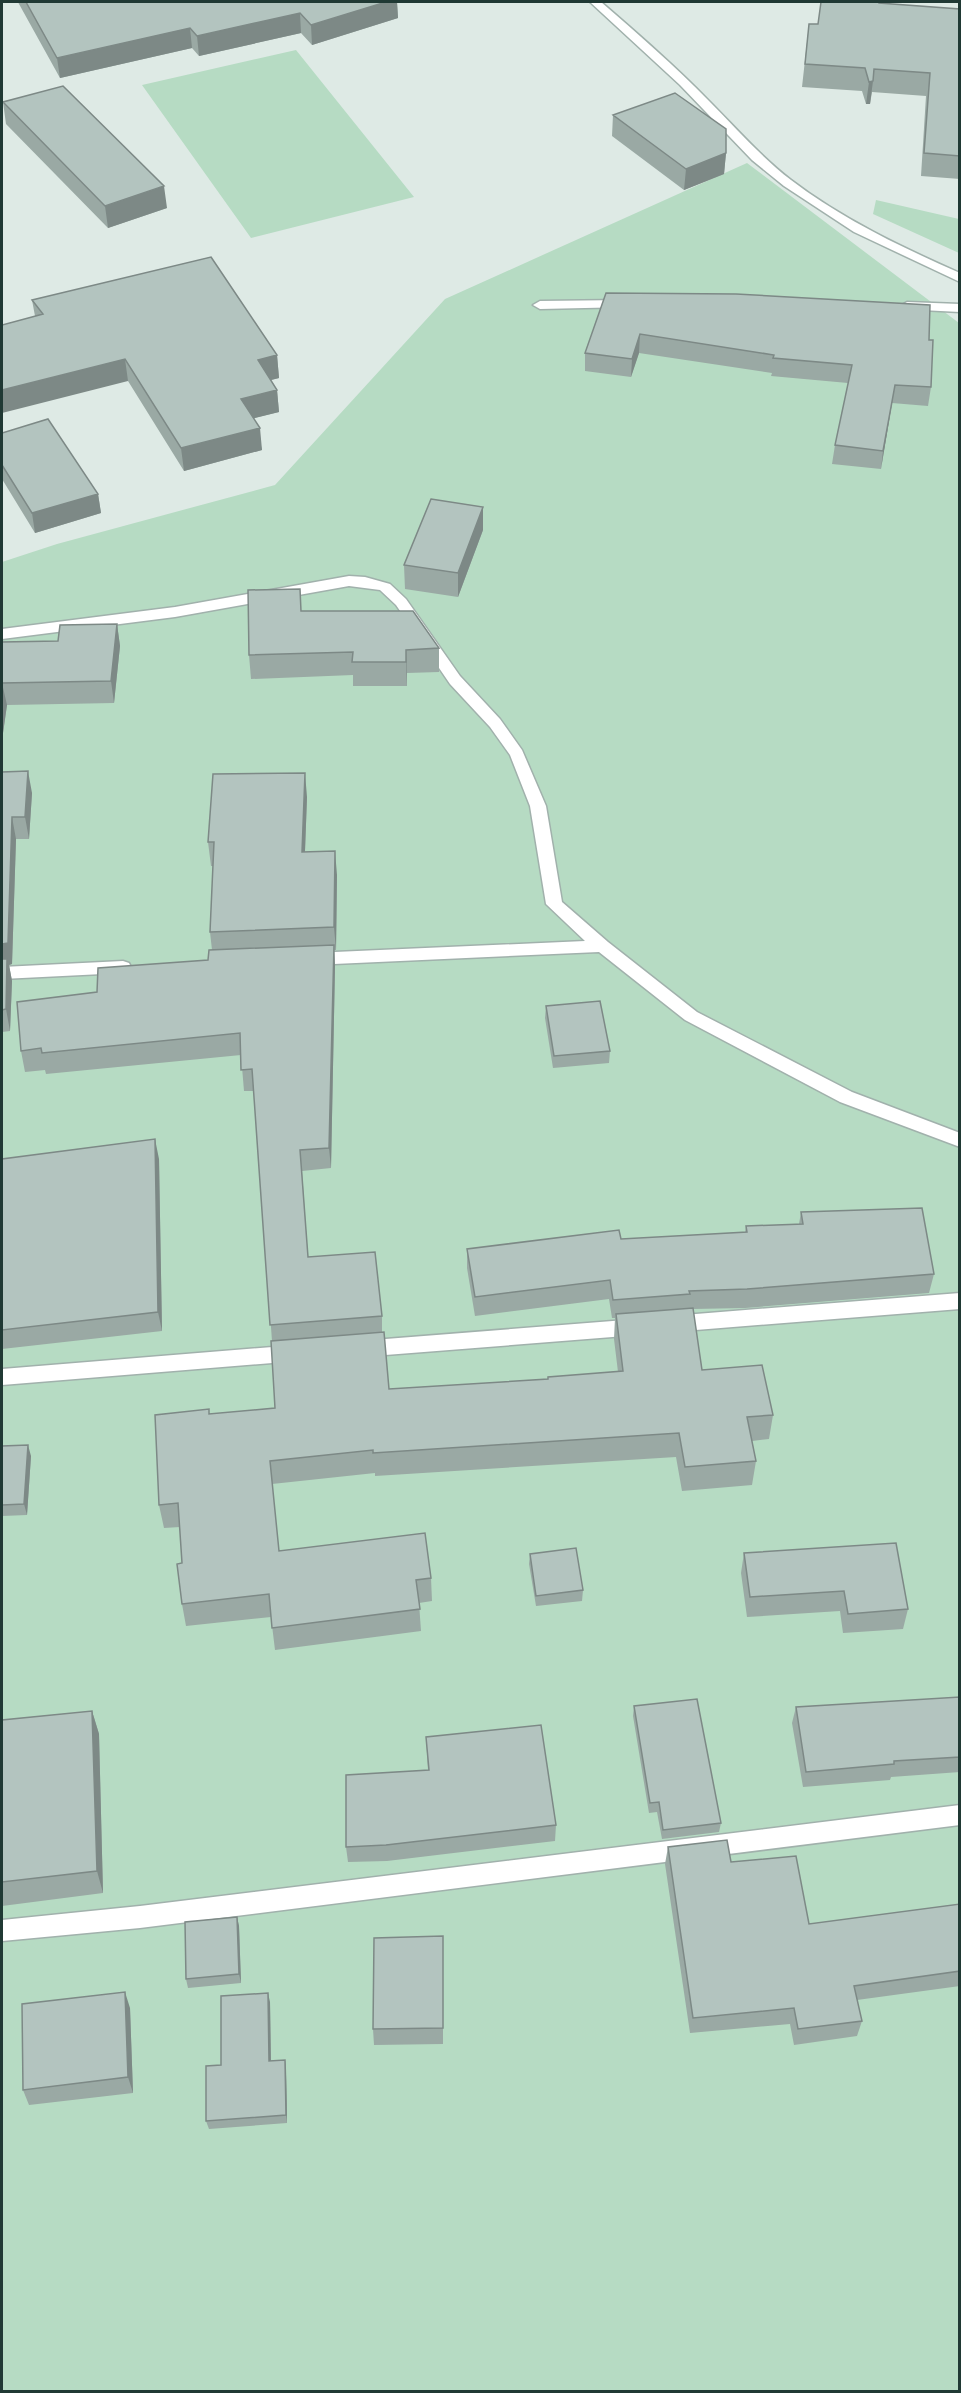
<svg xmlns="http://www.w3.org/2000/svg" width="961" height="2393" viewBox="0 0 961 2393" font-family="'PT Sans',sans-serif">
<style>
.green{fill:#b6dbc3}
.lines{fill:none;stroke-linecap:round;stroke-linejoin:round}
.service-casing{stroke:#a1b1ac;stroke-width:3}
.service{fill:#fff;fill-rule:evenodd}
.wall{fill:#9aa9a4}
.shaded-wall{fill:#7d8986}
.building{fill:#b3c4bf;stroke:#7d8986;stroke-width:1.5}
</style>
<rect width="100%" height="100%" fill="#deeae5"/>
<path class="green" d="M296,50L414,197L251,238L142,85Z
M747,163L959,323V2391H2V562L57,544L275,485L445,299Z
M876,200L959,219V253L873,214Z"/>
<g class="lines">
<g class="service-casing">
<path id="service" d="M590,2H601C638,34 675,66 709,101C736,128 761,157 791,180C842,219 901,247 960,273V282L854,232L784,186L752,160L680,85Z
M625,300L632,304L630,307L540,309L533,305L540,301Z
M907,302L960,304V312L902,309L900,306Z
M349,576L365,577L390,584L406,599L460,676L500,719L522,750L546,806L562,902L608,942L697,1012L852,1092L960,1133V1147L840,1102L685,1020L599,952L312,965L306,963L304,959L306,955L312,953L585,941L546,904L530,806L510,755L490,727L450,684L396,605L380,590L349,586L175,617L2,639V629L175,607Z
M123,961L129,963L131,967L129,971L123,973L2,979V967Z
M960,1293V1309L671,1332L664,1329L662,1324L664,1319L671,1316Z
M638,1319L645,1322L647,1327L645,1332L638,1335L360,1357L353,1354L351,1349L353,1344L360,1341Z
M297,1345L304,1347L306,1353L304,1359L297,1361L2,1385V1369Z
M960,1805V1825L140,1928L2,1941V1920L140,1906Z"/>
</g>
<use href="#service" class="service"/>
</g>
<path class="wall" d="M18,2H397L398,18L312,45L301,33L199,56L192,48L60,78L19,4Z
M879,3L960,9V179L921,176L926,96L872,92L870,104H866L862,91L802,87L809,24H818Z
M3,102L167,208L108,228L6,124Z
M613,115L726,153L724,174L684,190L612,136Z
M606,293L929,340L931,387L928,406L892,403L881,469L832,464L835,445L848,383L771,376L772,373L639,353L631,377L585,371V353Z
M32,300L277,355L279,378L271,380L277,390L279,412L254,418L262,450L184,471L128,381L35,316Z
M2,433L98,494L101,513L35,533L2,479Z
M483,530L458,597L405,589L404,565Z
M300,589L301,611L439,648V672L407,673V686H353V675L251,679L249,655Z
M117,624L120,646L114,703L7,705L2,740V642L58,641Z
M2,772L32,793L29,839H16L12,964L9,965L12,981L10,1031L2,1032Z
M307,797L305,852L337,875L336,950H334L335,966L331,1168L302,1171L308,1257L382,1316V1332L389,1389L548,1379L618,1372L614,1339L615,1318H612L609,1299L475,1316L467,1268V1249L745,1232L746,1226L799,1224L801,1212L934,1274L929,1293L745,1308L693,1309L702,1370L773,1415L769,1439L752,1441L756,1461L752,1485L682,1491L676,1457L375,1476V1473L272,1484L279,1551L431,1578L432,1601L419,1603L421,1631L275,1650L271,1617L186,1626L182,1604V1563L180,1527L164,1528L159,1505L209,1414L275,1408L272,1341L254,1091H244L241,1055L46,1074L45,1070L25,1072L21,1051L97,992L208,960L212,950L210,932L213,866H211L208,842Z
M546,1006L610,1051L609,1063L553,1068L545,1018Z
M2,1159H159L162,1331L2,1349Z
M2,1446L31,1456L27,1515L2,1516Z
M744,1553L908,1609L903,1629L843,1633L840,1611L747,1617L741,1573Z
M530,1554L583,1590L582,1601L536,1606L529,1564Z
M960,1697V1772L891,1777L890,1780L803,1787L792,1723L796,1707Z
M634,1706L721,1823L719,1832L662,1839L657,1812L649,1813L633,1716Z
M92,1711L99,1734L103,1893L2,1906V1720Z
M426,1737L556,1825L555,1841L387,1861L348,1862L346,1847L428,1770Z
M668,1847L731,1862L809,1924L960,1904V1986L857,2000L862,2021L857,2036L794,2045L790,2024L690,2033L665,1864Z
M237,1917L239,1926L241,1983L188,1988L186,1979Z
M443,1936V2044L374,2045L373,2029Z
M270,2002L271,2061L285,2060L286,2068L287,2123L209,2129L206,2121L221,2065Z
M130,2008L133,2093L29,2105L23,2090Z"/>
<path class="shaded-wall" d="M386,2H397L398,18L312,45L311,25Z
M300,13L301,33L199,56L197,36Z
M190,28L192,48L60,78L57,58Z
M873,81L870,104H866L869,82Z
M726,153L724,174L684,190L686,169Z
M164,186L167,208L108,228L105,206Z
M640,334L639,353L631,377L632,359Z
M277,355L279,378L259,383L258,360Z
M125,359L128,381L2,413V390Z
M895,385L881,469L883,451Z
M277,390L279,412L243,421L241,399Z
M260,428L262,450L184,471L181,448Z
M98,494L101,513L35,533L32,513Z
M483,507V530L458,597V573Z
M117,624L120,646L114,703L111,681Z
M406,650L407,673V686L406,662Z
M2,683L7,705L2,740Z
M28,771L32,793L29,839L25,817Z
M305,773L307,797L304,876L302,852Z
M12,817L16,839L12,964L9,965L12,981L10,1031L6,1009L2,967V944Z
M335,851L337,875L336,950L334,927Z
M334,945L335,966L331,1168L329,1148Z
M155,1139L159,1159L162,1331L158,1312Z
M28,1445L31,1456L27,1515L24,1504Z
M92,1711L99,1734L103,1893L97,1871Z
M237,1917L239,1926L241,1983L239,1974Z
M125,1992L130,2008L133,2093L128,2077Z
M268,1993L270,2002L271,2069L269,2061Z
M285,2060L286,2068L287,2123L286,2115Z"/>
<path class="building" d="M26,2H386L311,25L300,13L197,36L190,28L57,58Z
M821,2H879V3L960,9V156L924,153L930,73L874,69L873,81L869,82L865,68L805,64L809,24H818Z
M63,86L164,186L105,206L3,102Z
M675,93L726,129V153L686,169L613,115Z
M211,257L277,355L258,360L277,390L241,399L260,428L181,448L125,359L2,390V325L43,314L32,300Z
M606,293L736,294L930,305L929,340H933L931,387L895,385L883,451L835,445L852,365L773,358L774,355L640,334L632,359L585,353Z
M48,419L98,494L32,513L2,465V433Z
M431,499L483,507L458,573L404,565Z
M300,589L301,611H413L439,648L406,650V662H352L353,652L249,655L248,590Z
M117,624L111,681L2,683V689V642L58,641L60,625Z
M28,771L25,817H12L8,943L2,944V772Z
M305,773L302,852L335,851L334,927L210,932L214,842H208L213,774Z
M334,945L329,1148L300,1150L308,1257L375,1252L382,1316L270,1325L252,1069L241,1070L240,1033L42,1053L41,1048L21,1051L17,1002L97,992L98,968L208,960L209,950Z
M2,959H7L6,1009L2,1010Z
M600,1001L610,1051L554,1056L546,1006Z
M155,1139L158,1312L2,1330V1159Z
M922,1208L934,1274L747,1289L689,1291L690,1294L613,1300L610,1280L475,1297L467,1249L619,1230L621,1239L747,1232L746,1226L803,1224L801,1212Z
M693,1308L702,1370L762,1365L773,1415L747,1417L756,1461L685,1467L679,1433L373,1453V1450L270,1461L279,1551L425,1533L431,1578L416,1580L420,1609L272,1628L269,1594L182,1604L177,1564L182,1563L178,1503L159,1505L155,1415L209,1409V1414L275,1408L271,1341L384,1332L389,1389L548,1379V1377L623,1371L616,1314Z
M28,1445L24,1504L2,1505V1446Z
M896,1543L908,1609L848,1614L844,1591L750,1597L744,1553Z
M576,1548L583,1590L536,1596L530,1554Z
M960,1697V1757L894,1761V1764L806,1772L796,1707Z
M697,1699L721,1823L663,1830L659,1802L650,1803L634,1706Z
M92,1711L97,1871L2,1882V1720Z
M541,1725L556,1825L386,1845L346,1847V1775L429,1770L426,1737Z
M727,1840L731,1862L796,1856L809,1924L960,1904V1971L854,1986L862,2021L798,2029L794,2008L693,2018L668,1847Z
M237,1917L239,1974L186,1979L185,1922Z
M443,1936V2028L373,2029L374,1938Z
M125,1992L128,2077L23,2090L22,2004Z
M268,1993L269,2061L285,2060L286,2115L206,2121V2066L221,2065V1996Z"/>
<rect width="961" height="2393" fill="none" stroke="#203934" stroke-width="6"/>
</svg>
